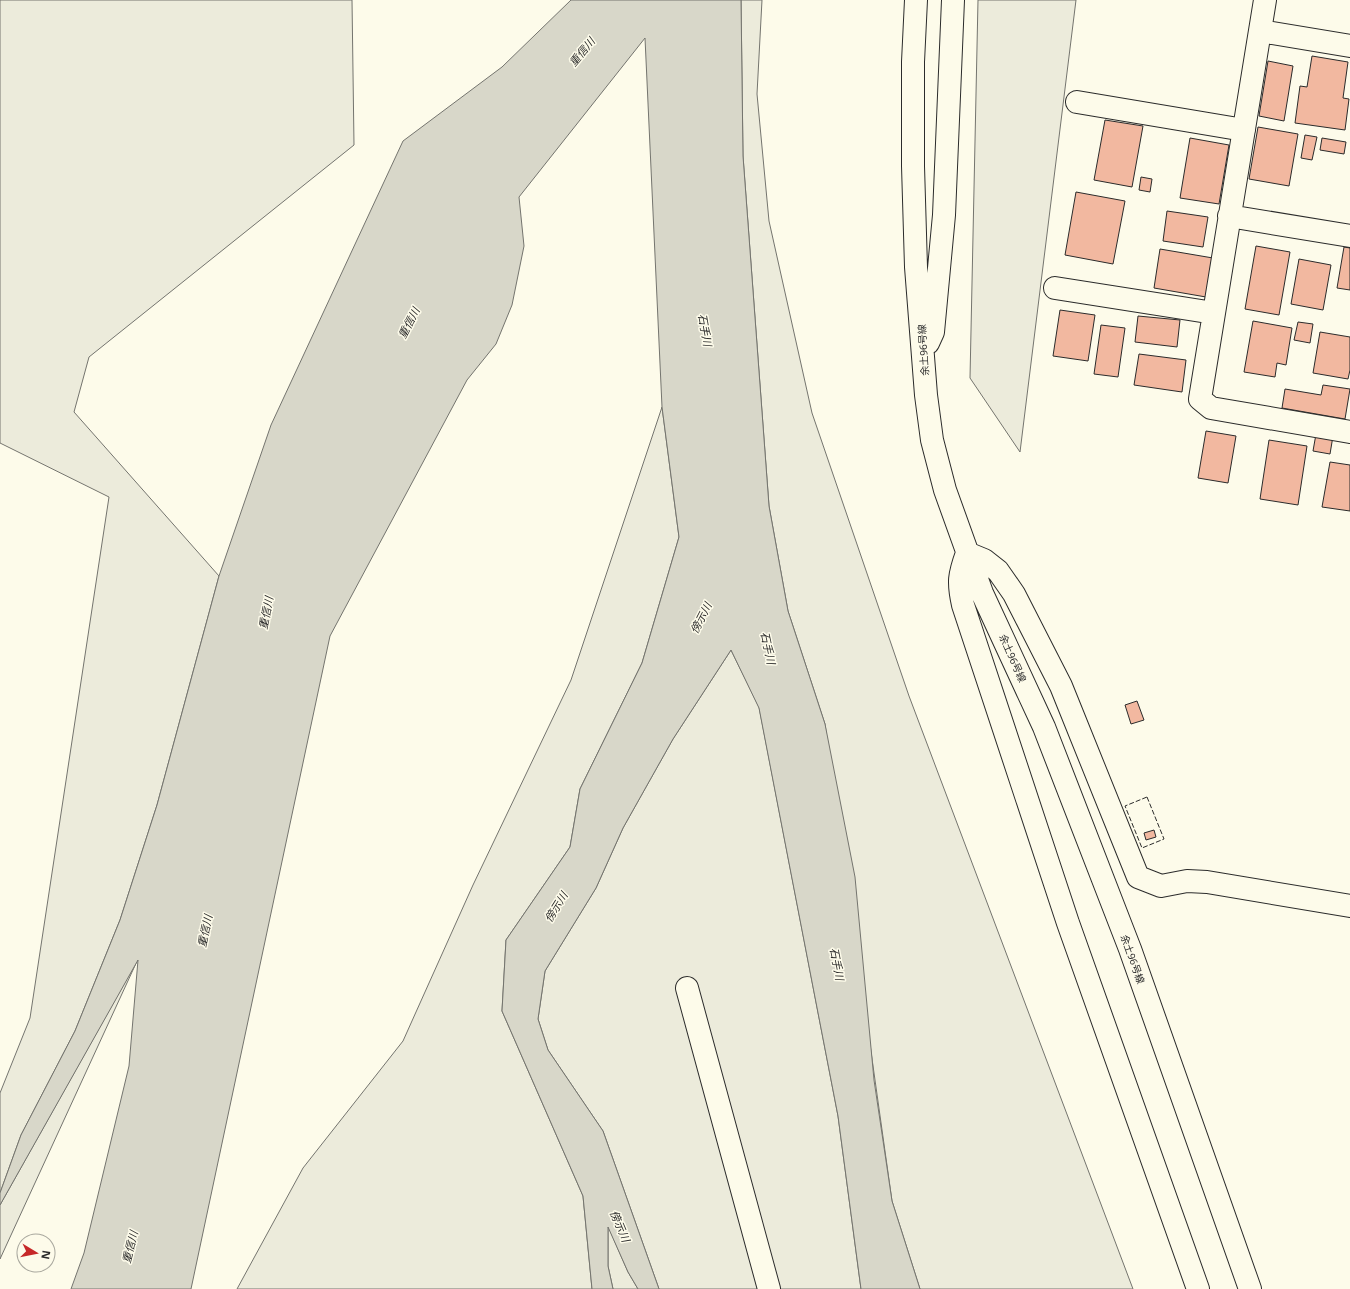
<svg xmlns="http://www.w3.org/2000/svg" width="1350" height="1289" viewBox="0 0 1350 1289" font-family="'Noto Sans','Noto Sans JP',sans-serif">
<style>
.green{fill:#ecebdb;stroke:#74746e}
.water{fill:#d8d7c9;stroke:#74746e}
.building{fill:#f2b8a0;stroke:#2b2b2b}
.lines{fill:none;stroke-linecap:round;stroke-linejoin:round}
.minor-casing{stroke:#2b2b2b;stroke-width:24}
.minor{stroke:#fdfbea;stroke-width:22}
.fence{stroke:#2b2b2b;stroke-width:1;stroke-dasharray:5 2;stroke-linecap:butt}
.labels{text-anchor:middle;stroke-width:3;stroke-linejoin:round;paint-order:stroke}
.street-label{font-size:10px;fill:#2b2b2b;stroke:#fdfbea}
.water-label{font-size:11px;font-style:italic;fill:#2b2b2b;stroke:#fdfbea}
</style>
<rect width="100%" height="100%" fill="#fdfbea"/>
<path class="green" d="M0,0H352L354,145L89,357L74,412L219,576L157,805L120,920L75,1031L21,1135L0,1193V1093L30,1018L109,497L0,443Z
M741,0H762L757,94L769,221L812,413L909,696L1133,1289H920L892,1201L825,724L788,611L769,506L743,156Z
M978,0H1076L1020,452L970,378Z
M662,407L679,537L642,663L580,789L570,847L506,940L502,1011L583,1196L592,1289H237L303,1168L403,1041L473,885L571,680Z
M731,650L759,707L838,1116L861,1289H659L603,1131L548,1050L538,1019L545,971L596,888L623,828L673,739Z
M138,959L0,1259V1205Z
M608,1226L628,1272L638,1289H613L608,1266Z"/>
<path class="water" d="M571,0H741L743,156L769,506L788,611L825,724L855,877L874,1080L892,1201L920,1289H861L838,1116L759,708L731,650L673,739L623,828L596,888L545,971L538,1019L548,1050L603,1131L659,1289H638L628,1272L608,1227V1266L613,1289H592L583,1196L502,1011L506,940L570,847L580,789L642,663L679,537L662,407L645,38L519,197L524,246L512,305L496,344L467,380L330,636L191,1289H71L84,1253L129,1066L138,960L0,1205V1193L21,1135L75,1031L120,920L157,805L219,576L271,425L403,141L502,67Z"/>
<path class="building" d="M1312,56L1348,62L1343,98L1349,99L1345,130L1295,123L1300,86L1307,87Z
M1268,61L1293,66L1284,121L1259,116Z
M1105,120L1143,126L1132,187L1094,180Z
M1258,127L1298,134L1289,186L1249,179Z
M1305,135L1317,137L1312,160L1301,158Z
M1190,138L1229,145L1219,204L1180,198Z
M1322,138L1346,142L1344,154L1320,150Z
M1141,177L1152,179L1150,192L1139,190Z
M1076,192L1125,201L1113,264L1065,255Z
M1167,211L1208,217L1203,247L1163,241Z
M1256,246L1290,252L1279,315L1245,309Z
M1344,247L1350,248V290L1337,288Z
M1160,249L1213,258L1206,297L1154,288Z
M1299,259L1331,265L1323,310L1291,304Z
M1060,310L1095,315L1088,361L1053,356Z
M1138,316L1180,320L1177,347L1135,342Z
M1253,321L1292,328L1286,365L1277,363L1275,377L1244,372Z
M1298,322L1313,324L1310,343L1294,340Z
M1101,325L1125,328L1118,377L1094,374Z
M1320,332L1350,337V370L1348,379L1313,373Z
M1139,354L1186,360L1182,392L1134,385Z
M1323,385L1350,389L1345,419L1282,408L1285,389L1321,395Z
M1206,431L1236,436L1228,483L1198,478Z
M1316,434L1333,436L1330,454L1313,451Z
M1269,440L1307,446L1298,505L1260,499Z
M1330,462L1350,465V511L1322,507Z
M1137,701L1144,720L1131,724L1125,705Z
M1154,830L1156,837L1146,840L1144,833Z"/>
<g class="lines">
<g class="minor-casing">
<path id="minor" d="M916,0L913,62V166L916,267L926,395L932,440L945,490L982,593L1044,727L1130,949L1250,1289
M1265,0L1200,399L1211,408L1350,432
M1260,31L1350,46
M1077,102L1244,130
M1229,216L1350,236
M1055,288L1214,313
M928,343L933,332L944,215L953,0
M687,988L769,1289
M1198,1289L1068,923L963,605C958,582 959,575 967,553L984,560L998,571L1014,594L1061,686L1138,877L1161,886L1187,881L1207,882L1350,906"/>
</g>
<use href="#minor" class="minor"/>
<path class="fence" d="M1147,797L1164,839L1142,848L1125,806Z"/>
</g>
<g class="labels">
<g class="street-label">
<text transform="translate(923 350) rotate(-94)" y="4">余土96号線</text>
<text transform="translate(1013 658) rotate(66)" y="4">余土96号線</text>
<text transform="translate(1133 959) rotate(70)" y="4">余土96号線</text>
</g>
<g class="water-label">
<text transform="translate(582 52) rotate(-50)" y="4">重信川</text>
<text transform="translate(409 323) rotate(-63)" y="4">重信川</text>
<text transform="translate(705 330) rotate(80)" y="4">石手川</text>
<text transform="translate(266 613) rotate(-79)" y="4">重信川</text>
<text transform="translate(701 618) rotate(-63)" y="4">傍示川</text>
<text transform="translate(768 648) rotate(78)" y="4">石手川</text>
<text transform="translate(556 907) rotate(-58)" y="4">傍示川</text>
<text transform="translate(205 931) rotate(-78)" y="4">重信川</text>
<text transform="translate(837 964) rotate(79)" y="4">石手川</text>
<text transform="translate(620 1226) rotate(67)" y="4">傍示川</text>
<text transform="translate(130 1247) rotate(-76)" y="4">重信川</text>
</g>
</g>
<g transform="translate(36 1253) rotate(100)"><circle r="19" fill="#fdfbea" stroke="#a9a89e"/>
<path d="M0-3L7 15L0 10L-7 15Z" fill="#c62828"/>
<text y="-6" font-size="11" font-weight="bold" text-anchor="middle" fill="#2b2b2b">N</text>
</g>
</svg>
